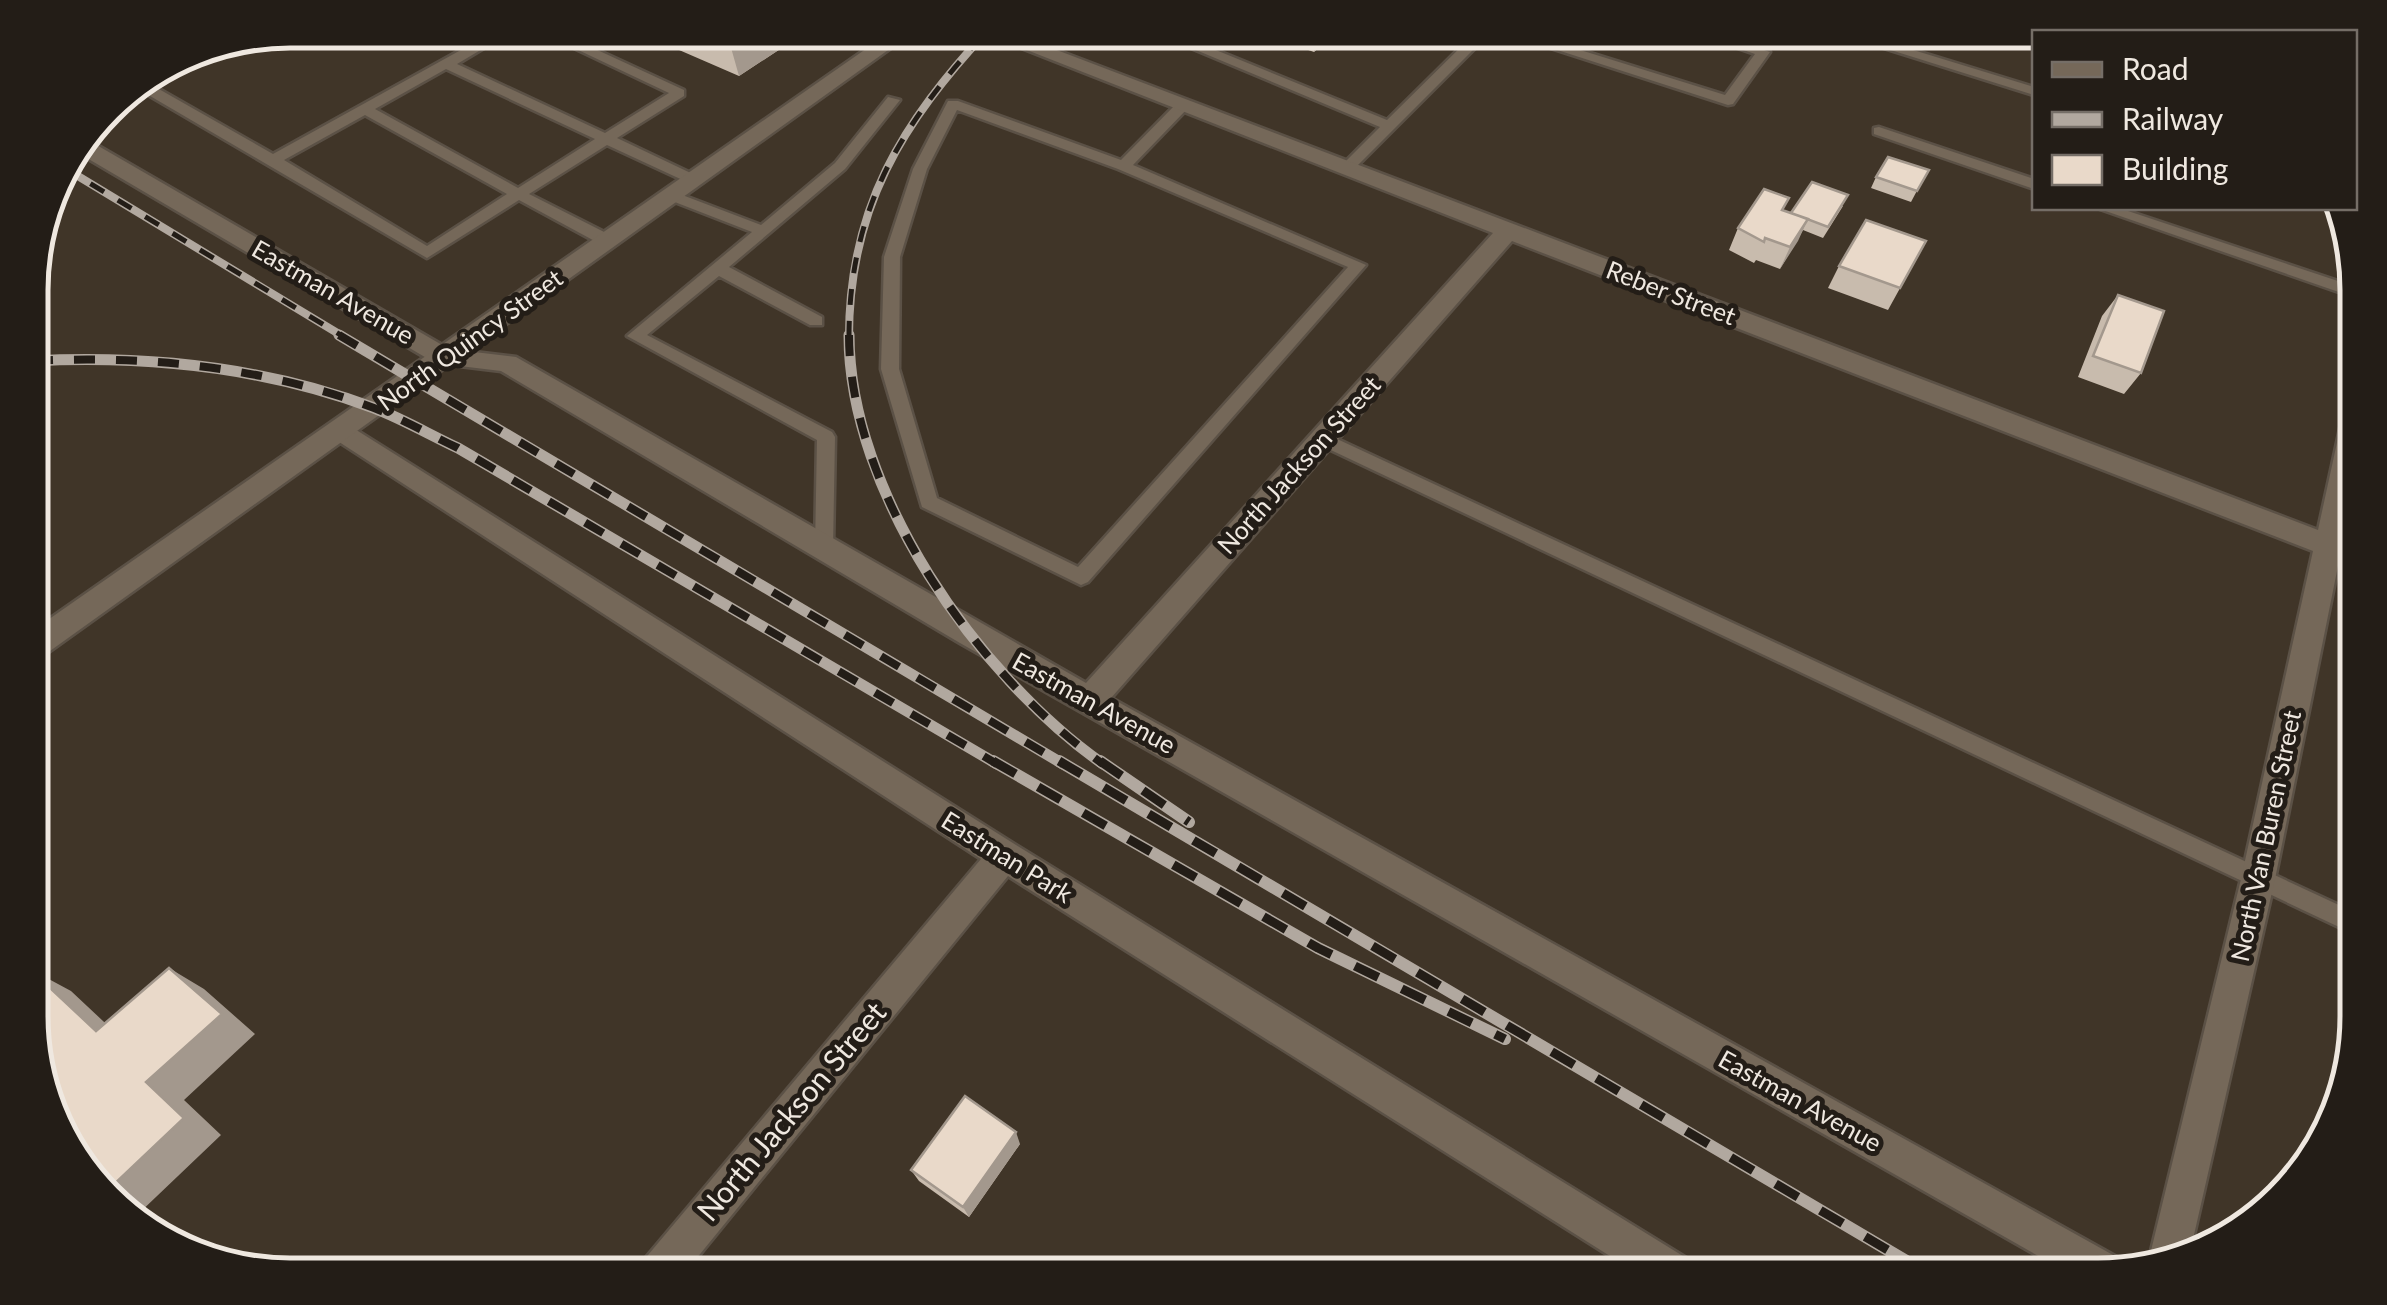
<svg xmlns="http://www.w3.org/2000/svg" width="2387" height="1305" viewBox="0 0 2387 1305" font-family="Lato,sans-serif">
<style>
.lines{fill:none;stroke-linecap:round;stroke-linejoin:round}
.lane-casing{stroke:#5b5146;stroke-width:5}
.street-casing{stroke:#5b5146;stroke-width:5}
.secondary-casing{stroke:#5b5146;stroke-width:5}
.lane{fill:#756859;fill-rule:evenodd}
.street{fill:#756859;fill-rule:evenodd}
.secondary{fill:#756859;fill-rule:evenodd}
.rail-far2-casing{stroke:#b1a89f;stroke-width:8}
.rail-far1-casing{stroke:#b1a89f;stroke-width:11}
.rail-casing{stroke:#b1a89f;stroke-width:12}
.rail-far2{stroke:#231d17;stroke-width:5;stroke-dasharray:16;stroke-linecap:butt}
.rail-far1{stroke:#231d17;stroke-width:8;stroke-dasharray:21;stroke-linecap:butt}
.rail{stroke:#231d17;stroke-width:9;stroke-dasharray:26;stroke-linecap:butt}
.wall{fill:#c8bbad}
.shaded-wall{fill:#a3988d}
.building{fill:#e9d9c9;stroke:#a3988d;stroke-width:2.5}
.labels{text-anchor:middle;stroke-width:10;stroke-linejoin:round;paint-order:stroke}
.street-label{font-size:25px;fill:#efe8e0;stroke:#231d17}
.near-street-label{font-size:30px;fill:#efe8e0;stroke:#231d17}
.rim{fill:none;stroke:#efe8e0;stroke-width:5}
</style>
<rect width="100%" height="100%" fill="#403528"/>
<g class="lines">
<g class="lane-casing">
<path id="lane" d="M497,30H514L457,64L605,133L669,93L536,30H554L684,90V96L617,138L699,177V183H689L607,145L529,194L614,237V245H602L519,200L427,258L145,93L108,108C118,95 133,82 150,84L273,154ZM446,69L595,139L518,188L375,109ZM365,115L507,194L427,246L284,160Z
M1148,30H1167L1387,120L1478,30H1493L1352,171H1342V165L1380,127Z
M1495,30H1516L1725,95L1755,54L1685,30H1706L1770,52L1733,104L1728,105Z
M1827,30H1848L2034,87V95Z
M2010,30L2039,32H2034V39Z
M888,97L900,100L845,169L729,267L822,317V325H810L719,276L647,335L832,432L835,437L833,548L824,555L815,548L817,440L627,336L752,232L667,199V193H677L761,225L835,163Z
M948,101H958L1121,160L1178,102H1188V108L1133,165L1366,265L1088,582L1081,585L922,507L881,369L884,257L913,169ZM957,110L1118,169L1348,267L1078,567L937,498L899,369L900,257L927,169Z
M1879,127L2034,179V189L1874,134V128Z
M2097,208H2119L2356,287V298Z
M1322,432L2356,913V935L1316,443L1313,438L1316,433Z"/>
</g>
<g class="street-casing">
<path id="street" d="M976,30H1004L2318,530L2343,415L2347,408L2356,406V477L2344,540L2356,545V567L2339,561L2275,879L2191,1248L2153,1261L2150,1255L2241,879L2313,551L1512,241L1111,698L2122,1260L2126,1270L2114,1274H2070L960,643L501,371L435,363L75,151L84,139L88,140L449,349L516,357L1086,683L1493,233Z
M342,421L1016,845L1691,1261L1697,1275H1640L1008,876L683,1275H637L643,1261L981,859L333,438L329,431L333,424Z"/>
</g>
<g class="secondary-casing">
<path id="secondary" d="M893,30H916L43,656L32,659V631Z"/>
</g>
<use href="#lane" class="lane"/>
<use href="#street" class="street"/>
<use href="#secondary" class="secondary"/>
<g class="rail-far2-casing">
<path id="rail-far2" d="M63,167L344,337
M849,337C849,207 902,123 988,30"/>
</g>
<g class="rail-far1-casing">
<path id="rail-far1" d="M339,335L1063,764
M849,335C849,492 978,676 1103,764
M32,361C148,355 264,367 374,408C403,419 430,435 458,448L997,764"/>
</g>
<g class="rail-casing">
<path id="rail" d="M993,761L1318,948L1505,1039
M1059,761L1930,1275
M1100,761L1189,822"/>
</g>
<use href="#rail-far2" class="rail-far2"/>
<use href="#rail-far1" class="rail-far1"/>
<use href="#rail" class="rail"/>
</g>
<path class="wall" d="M633,30H809L739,76Z
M1251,30H1338L1314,52Z
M1928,170L1911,202L1871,188L1876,177Z
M1843,206L1823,238L1803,230L1780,269L1756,260L1754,263L1729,250L1738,228L1784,211L1791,213Z
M1926,241L1888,310L1828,288L1839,266Z
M2118,295L2141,373L2124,394L2078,377L2102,316Z
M1020,1144L969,1217L919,1181L911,1170Z"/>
<path class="shaded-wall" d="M739,30H809L739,76L728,37Z
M1316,30H1338L1314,52Z
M1808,219L1798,241L1780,269L1790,247Z
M169,968L204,989L255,1034L184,1100L221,1135L135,1217L107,1191L146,1082Z
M32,970L71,991L135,1051L96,1031Z
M1016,1132L1020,1144L969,1217L963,1207Z"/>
<path class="building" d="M710,30H739L728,37Z
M1888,157L1929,170L1917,191L1876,177Z
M1812,182L1848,195L1828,227L1791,213Z
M1764,189L1789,198L1782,210L1808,219L1790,247L1765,238L1764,242L1738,228Z
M1866,220L1926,241L1900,288L1839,266Z
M2118,295L2164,311L2141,373L2093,356Z
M169,968L222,1014L146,1082L184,1118L107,1191L73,1159L32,1049V971L96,1031Z
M965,1096L1016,1132L963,1207L911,1170Z"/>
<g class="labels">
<g class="street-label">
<text transform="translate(333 292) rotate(30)" y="9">Eastman Avenue</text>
<text transform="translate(1671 293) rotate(21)" y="9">Reber Street</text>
<text transform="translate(470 340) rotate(-36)" y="9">North Quincy Street</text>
<text transform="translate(1299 465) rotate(-48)" y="9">North Jackson Street</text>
<text transform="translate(1094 703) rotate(29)" y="9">Eastman Avenue</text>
<text transform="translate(2266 836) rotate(-78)" y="9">North Van Buren Street</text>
<text transform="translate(1007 857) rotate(32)" y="9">Eastman Park</text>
<text transform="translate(1800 1101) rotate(29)" y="9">Eastman Avenue</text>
</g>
<g class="near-street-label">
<text transform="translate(792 1112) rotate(-50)" y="10">North Jackson Street</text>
</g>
</g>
<path d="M0 0H2387V1305H0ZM290 48H2098A242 242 0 0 1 2340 290V1016A242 242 0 0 1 2098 1258H290A242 242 0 0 1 48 1016V290A242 242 0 0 1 290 48Z" fill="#231d17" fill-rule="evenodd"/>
<path class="rim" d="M290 48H2098A242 242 0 0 1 2340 290V1016A242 242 0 0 1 2098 1258H290A242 242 0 0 1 48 1016V290A242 242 0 0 1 290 48Z"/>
<rect x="2032" y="30" width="325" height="180" fill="#231d17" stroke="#756e67" stroke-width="2.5"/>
<rect x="2052" y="62" width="50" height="15" fill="#756859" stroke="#756e67" stroke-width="2.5"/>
<text x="2122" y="80" font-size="30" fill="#efe8e0">Road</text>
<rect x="2052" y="112" width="50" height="15" fill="#b1a89f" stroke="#756e67" stroke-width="2.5"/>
<text x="2122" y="130" font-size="30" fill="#efe8e0">Railway</text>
<rect x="2052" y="155" width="50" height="30" fill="#e9d9c9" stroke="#756e67" stroke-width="2.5"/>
<text x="2122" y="180" font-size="30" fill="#efe8e0">Building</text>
</svg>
